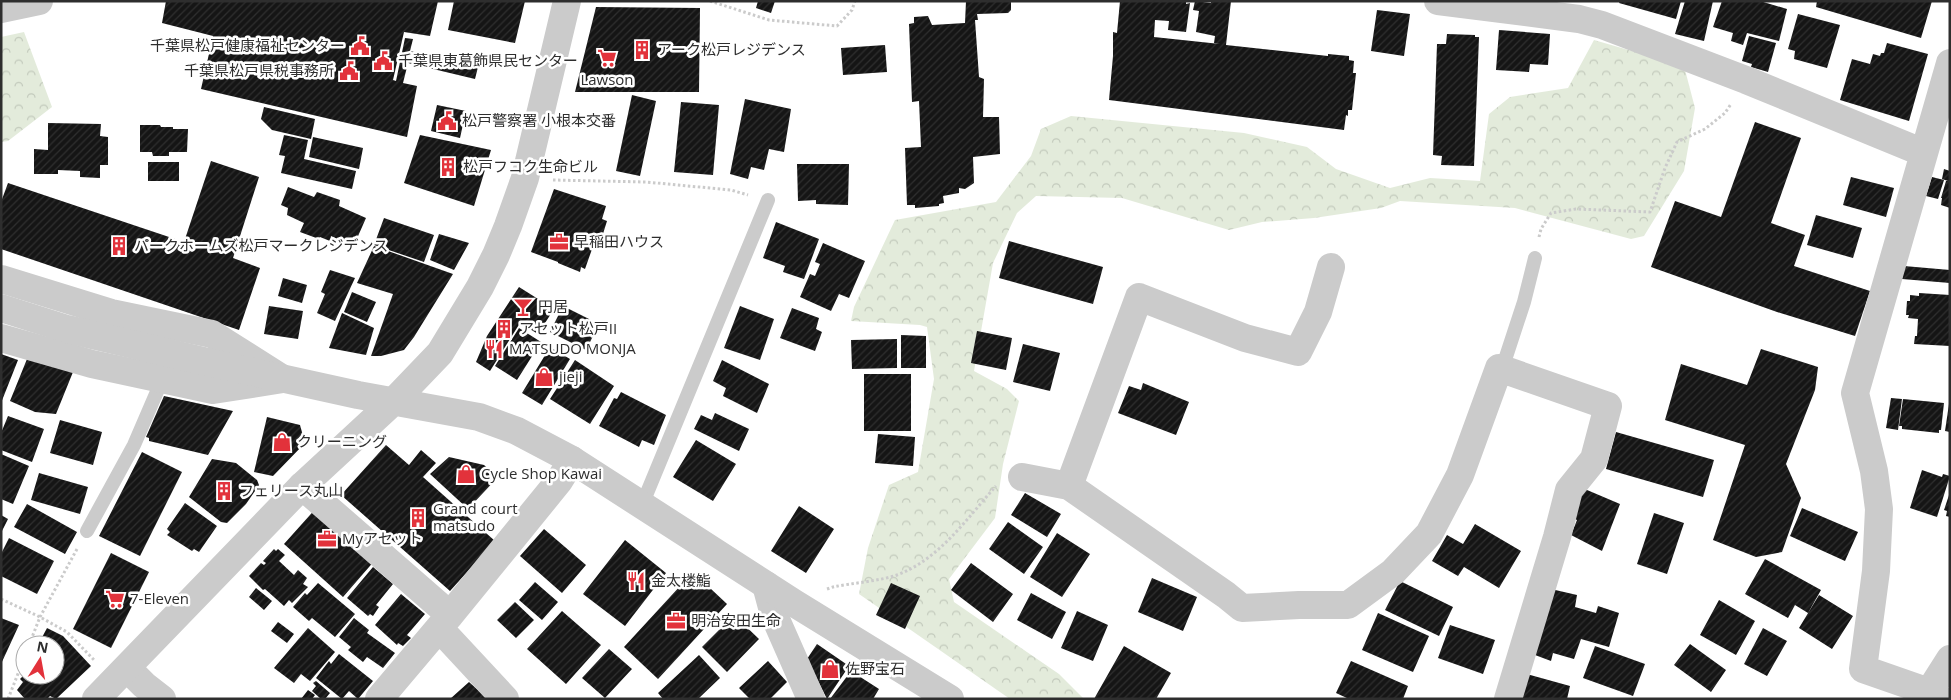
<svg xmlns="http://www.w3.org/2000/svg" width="1951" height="700" viewBox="0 0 1951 700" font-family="'Open Sans','Noto Sans JP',sans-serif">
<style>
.forest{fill:url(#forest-crowns)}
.building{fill:url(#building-hatch)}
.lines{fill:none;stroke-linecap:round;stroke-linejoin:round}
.path{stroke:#cbcbcb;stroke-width:3;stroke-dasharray:2.5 2.5;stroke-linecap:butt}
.service{stroke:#cbcbcb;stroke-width:14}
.minor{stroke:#cbcbcb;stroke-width:28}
.tertiary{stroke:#cbcbcb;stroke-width:28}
.labels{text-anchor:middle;stroke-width:5;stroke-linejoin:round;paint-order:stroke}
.poi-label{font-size:15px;fill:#2e2e2e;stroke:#fff;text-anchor:start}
</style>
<defs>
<pattern id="forest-crowns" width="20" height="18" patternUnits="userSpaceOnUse" patternTransform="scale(1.25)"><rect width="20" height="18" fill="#e3ebdb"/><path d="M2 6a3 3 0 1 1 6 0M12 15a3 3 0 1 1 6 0" fill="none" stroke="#c3cabc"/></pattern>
<pattern id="building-hatch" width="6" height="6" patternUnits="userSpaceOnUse" patternTransform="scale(1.25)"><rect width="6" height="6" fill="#151515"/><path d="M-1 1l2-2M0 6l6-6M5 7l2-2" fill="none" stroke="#2f2f2f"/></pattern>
</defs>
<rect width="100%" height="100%" fill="#fff"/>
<path class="forest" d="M24,32L52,107L8,141L1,142V37Z
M1594,40L1684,66L1695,108L1684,171L1644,236L1631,239L1515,208L1400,201L1381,208L1314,218L1262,222L1229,230L1122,198L1036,196L1017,213L993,263L974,371L1007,389L1019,401L1003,464L995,518L949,579L954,602L1059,674L1084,699H1010L859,594L868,548L889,485L918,472L934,379L927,327L920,325L851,321L854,307L895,220L996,202L1031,156L1041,129L1071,116L1244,133L1307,147L1336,169L1390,188L1430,178L1480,181L1489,114L1510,97L1568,88Z"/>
<path class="building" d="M166,1H438L430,36L404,32L393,80L396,81L405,38L413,39L410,51L478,67L475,79L408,63L403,83L417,86L407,137L201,89L213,36L162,23Z
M454,1H525L515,43L448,30Z
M758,1H775L771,13L756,8Z
M966,1H1011V10L1008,13L977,14L978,20H975L979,77L984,79L983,117H999L1000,154L973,157L974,183L965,189L959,188V193L943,196L944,203L939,204V206L915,208V205H907L905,148L921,147L919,101L912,102L909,24L914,23V17L928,16L932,25L965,23Z
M1120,1H1186V4L1190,3L1186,32L1168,30L1169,21L1155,20L1154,37L1220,44L1214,43L1215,36L1196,32L1199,11L1193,10L1195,1L1211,3V1H1231L1226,45L1328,56V54L1349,56V60L1354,61L1353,73H1356L1352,110H1348V116L1346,115L1344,130L1109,100L1113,56V32L1117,33Z
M1620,1H1681L1676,19L1619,3Z
M1685,1H1713L1704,41L1675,34Z
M1722,1H1760L1787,9L1779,41L1747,33L1743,45L1731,41L1733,33L1713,27Z
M1817,1H1932L1921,38L1816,7Z
M596,7L700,8L699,92H575Z
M1377,10L1410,14L1404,56L1371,51Z
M1798,14L1840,25L1827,68L1794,59L1795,51L1788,49Z
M1499,30L1550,34L1548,65L1530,64L1529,72L1496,70Z
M1447,34L1475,35V37H1479L1474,166L1441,165L1442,156L1433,155L1437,44H1446Z
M1749,36L1776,43L1768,72L1751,67L1752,64L1742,61Z
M1887,43L1928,54L1909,121L1840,100L1852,59L1870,64L1873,54L1880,56L1881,53H1884Z
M885,45L887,72L843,75L841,48Z
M632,95L656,101L640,176L616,171Z
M745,99L791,109L784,152L769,149L764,170L751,167L748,179L730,174Z
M681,102L719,105L713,175L674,172Z
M437,105L466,111L460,138L431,131Z
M264,107L315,119L311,139L272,130L261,119Z
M1755,122L1801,138L1771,223L1805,235L1794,266L1870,291L1855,336L1777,312L1651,267L1675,201L1721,217Z
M48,123L101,124L100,136L108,137V165H100V178L80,177V171L58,170V174H34V149L48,150Z
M140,125H160L161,127H173V129H188L187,152H169V156H153L152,152H140Z
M284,135L308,140L304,159L356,171L352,189L281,173L285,156L279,155Z
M420,135L491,150L474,206L404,183Z
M313,137L363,148L359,169L309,157Z
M211,161L259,177L233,258L260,268L239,330L1,249V202L8,183L184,242Z
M148,162H179V181H148Z
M797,164H849L848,205L816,204V200L798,201Z
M1944,169L1950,171V208L1941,205L1942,198H1941L1946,181H1948L1942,179Z
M1851,177L1894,188L1886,217L1843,205Z
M1932,177L1944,180L1938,199L1926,196Z
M288,187L314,197L317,192L340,200L339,206L366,218L355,243L349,240L348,244L331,236L330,241L320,237L319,239L300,232L304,223L287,215L288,208L281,205Z
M554,189L606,206L602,219L607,221L602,237L597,235L585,269L581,267L580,272L558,263V262L531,252Z
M1816,215L1862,228L1853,258L1807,245Z
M384,218L434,235L424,262L374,245Z
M776,222L819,239L804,279L783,272L785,266L763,258Z
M439,234L469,243L454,270L430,260Z
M1009,241L1103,267L1093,304L999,278Z
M823,243L865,261L849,298L839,294L831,311L800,297L810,274L815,276L820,264L815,262Z
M374,246L453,274L414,337L404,350L381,356H371L393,294L357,283Z
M1904,266L1950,270V283L1902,279Z
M330,270L355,278L335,321L317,313L325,294L321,292Z
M283,278L307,285L302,303L278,296Z
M519,287L554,309L538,334L520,323L490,371L476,362L487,336Z
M352,292L376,302L367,322L344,312Z
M1919,293L1950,295V346L1914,344L1915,336H1917L1918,319L1908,318L1909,315H1906L1907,301H1910V295L1919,296Z
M269,306L303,311L298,339L264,334Z
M563,306L599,324L586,350L550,332Z
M740,306L774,319L760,360L724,348Z
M792,308L819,318L816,329L822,332L815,351L780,338Z
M342,313L374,328L366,355L329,348Z
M519,328L541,342L517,380L495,366Z
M977,331L1012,338L1006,370L971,363Z
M901,335L926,336V368H901Z
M897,339V368L852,369L851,340Z
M1023,344L1060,353L1050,391L1013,382Z
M550,347L570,359L542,405L522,393Z
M1761,349L1818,367L1815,390L1786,464L1801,498L1782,552L1756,557L1713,540L1745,445L1665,420L1681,364L1747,385Z
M1,354L18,360L1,403Z
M27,359L73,372L56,414L35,412L10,401Z
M575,360L614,386L590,424L550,399Z
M722,360L769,384L757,413L723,396L726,388L713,381Z
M864,374H911V431H864Z
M1143,383L1189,402L1176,435L1118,413L1129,386L1141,390Z
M621,392L666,415L654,445L642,440L639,447L599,426L614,398L617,399Z
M164,396L233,411L208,455L149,441V438L146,437Z
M1891,398L1902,399L1898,430L1886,428Z
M1903,399L1944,403L1941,430H1939V433L1902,429V426H1899Z
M1949,404H1950V432L1945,431Z
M715,413L749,429L739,451L694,429L701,415L712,420Z
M8,416L44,429L32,462L1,450V433Z
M267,417L300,425L305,443L273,476L254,472Z
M60,420L102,432L93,465L50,453Z
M1616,432L1714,460L1703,497L1606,469Z
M878,434L915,437L913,466L875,463Z
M696,440L736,464L713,501L673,477Z
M386,445L409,465L421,450L436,463L423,477L495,541L450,591L341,495Z
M142,452L182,472L140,556L99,536Z
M1,454L29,466L13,504L1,499Z
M449,457L484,465L498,477L468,509L430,474Z
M212,459L236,463L257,480L259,485L246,504L227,523L221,522L189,497Z
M1922,470L1942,477L1943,474L1950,476L1937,517L1910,508Z
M39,473L88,487L80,514L31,500Z
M1580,487L1620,504L1602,551L1571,535L1577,520L1568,515Z
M1025,493L1061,514L1047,537L1011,515Z
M1949,495H1950V517L1946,516L1947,511L1944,510Z
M185,503L217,526L199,552L194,549L192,551L167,535L170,532L167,529Z
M27,504L77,532L65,554L14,527Z
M318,506L376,559L343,597L284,544Z
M799,506L834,529L806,573L771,551Z
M1802,508L1858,532L1845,561L1790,536Z
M1654,513L1684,523L1667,574L1637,564Z
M1,515L8,519L1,533Z
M1008,522L1043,547L1024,574L989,549Z
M1475,524L1521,551L1499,588L1464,567L1458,576L1432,561L1447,535L1463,544Z
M544,529L586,565L562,593L520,556Z
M1057,533L1090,554L1062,597L1030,577Z
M9,538L54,561L37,594L1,576V554Z
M625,540L666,573L625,626L583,594Z
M274,549L276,551L278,549L285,555L279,561L294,575L298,570L307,578L303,584L308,587L292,603L289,600L284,606L265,589L263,590L249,576L261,563L264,565L266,563L263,561Z
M111,553L149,572L111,648L73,629Z
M1765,559L1821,590L1808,613L1795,605L1788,618L1745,594Z
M971,563L1013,594L993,622L951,590Z
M373,567L393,584L376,605L379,607L373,616L370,614L368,616L347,598Z
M693,572L727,604L658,679L624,647Z
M1152,578L1197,597L1183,631L1138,612Z
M1400,581L1453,607L1439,636L1385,610Z
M535,582L558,602L542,620L519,600Z
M318,583L355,614L335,637L312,618L309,621L293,607L305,593L307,595Z
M891,583L920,596L905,629L876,615Z
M256,588L272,601L264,610L249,597Z
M1551,589L1577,595L1575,607L1596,613L1598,606L1619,613L1609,647L1581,639L1574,659L1553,653L1551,661L1535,655Z
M1031,593L1066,612L1052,639L1017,620Z
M401,594L425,614L407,635L411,638L403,646L398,643L397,645L375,625Z
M1819,595L1853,616L1832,649L1799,628Z
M1719,600L1755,621L1736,655L1700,635Z
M515,602L534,620L516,638L497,620Z
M562,611L601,645L566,684L527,649Z
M1077,611L1108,625L1093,661L1061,648Z
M1378,613L1429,636L1413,672L1362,650Z
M734,615L759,639L727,672L702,647Z
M1,618L19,625L1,664Z
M354,618L369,630L367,633L395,653L383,668L367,657L363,662L348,650L351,647L339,637Z
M278,622L294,634L287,643L271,631Z
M1450,625L1495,640L1483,674L1438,658Z
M47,628L63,636L91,666L56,699L50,696L47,699H25L17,690L23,682L20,679L24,675H55V645H38Z
M308,628L335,652L310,681L301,674L294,683L274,668Z
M1763,628L1787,641L1767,676L1744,664Z
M817,644L849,666L827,699L807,659Z
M1690,644L1726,670L1711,692L1674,665Z
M1124,646L1171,673L1156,699H1094Z
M1595,646L1645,664L1633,696L1583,678Z
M609,649L632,669L605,698L582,678Z
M339,654L373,681L358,699L349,691L342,699L316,678L329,661L331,664Z
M699,655L720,678L698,699H663L658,693Z
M768,661L787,682L770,699H750L739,688Z
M1351,661L1408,686L1403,699H1349L1336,693Z
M851,671L879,689L873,699H830Z
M1523,673L1570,686L1567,699H1517Z
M316,681L330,693L325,699H321L312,691L316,686L313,683Z
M469,682L488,699H450Z
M308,690L315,695L312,699H301Z"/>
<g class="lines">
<path class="path" d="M710,1L769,20L837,26L852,10L855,1
M553,180L646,182L731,190L748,195
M1539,237L1541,229L1551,213L1576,209L1650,212L1665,168L1677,142L1705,129L1725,113L1731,104
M827,589L833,587C852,583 880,581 897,575C940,559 967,518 996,486
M1,599L40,617L67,632L95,661
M29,645L40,617L77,549
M8,699L25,656"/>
<path class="service" d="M1502,369L1524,302L1535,258
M642,505L768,200
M87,531L134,445L162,380
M1929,692L1950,695"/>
<path class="minor" d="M1438,1L1579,19L1602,25L1746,80L1924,153
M1,9L39,1
M1950,63L1855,393L1874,471L1879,509L1876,571L1863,669L1929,692L1950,659
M1,279L111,313L212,334L280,377
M1,338L92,364L213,390L283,379
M1022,477L1069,486L1226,595L1242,608L1299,605H1348L1393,572L1429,534L1460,475L1499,368L1608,406L1594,459L1569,490L1557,537L1508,699
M302,486L450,615L559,481L572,460
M1069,486L1139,297L1245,338L1298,352L1318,312L1331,267
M766,585L774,615L811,699
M439,628L505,699
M127,668L144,685L162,699
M379,699L450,615"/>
<path class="tertiary" d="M1,308L67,329L203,361L358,395L479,417L517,431L572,460L794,603L950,699
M96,699L302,486L394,401L440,353L480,287L496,255L508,226L525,178L567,1"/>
</g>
<defs>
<g id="civic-bare" transform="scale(1.5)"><path d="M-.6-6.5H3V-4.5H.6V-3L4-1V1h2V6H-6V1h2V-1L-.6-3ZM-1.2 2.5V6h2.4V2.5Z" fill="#e2323b" stroke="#fff" stroke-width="2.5" paint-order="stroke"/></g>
<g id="building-bare" transform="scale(1.5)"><path d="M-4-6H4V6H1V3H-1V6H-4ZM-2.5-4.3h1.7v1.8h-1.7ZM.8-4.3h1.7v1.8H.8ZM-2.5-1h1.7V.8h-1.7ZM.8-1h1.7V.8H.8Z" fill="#e2323b" stroke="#fff" stroke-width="2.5" paint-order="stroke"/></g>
<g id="supermarket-bare" transform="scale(1.5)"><path d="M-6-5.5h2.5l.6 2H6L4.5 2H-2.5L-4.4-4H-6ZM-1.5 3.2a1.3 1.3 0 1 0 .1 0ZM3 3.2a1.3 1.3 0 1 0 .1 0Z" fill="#e2323b" stroke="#fff" stroke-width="2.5" paint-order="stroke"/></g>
<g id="office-bare" transform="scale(1.5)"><path d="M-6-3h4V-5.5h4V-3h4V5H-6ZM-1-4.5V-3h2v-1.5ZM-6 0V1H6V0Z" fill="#e2323b" stroke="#fff" stroke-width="2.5" paint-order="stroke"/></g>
<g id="bar-bare" transform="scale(1.5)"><path d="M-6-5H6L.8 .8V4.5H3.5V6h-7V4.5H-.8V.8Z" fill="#e2323b" stroke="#fff" stroke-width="2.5" paint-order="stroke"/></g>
<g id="restaurant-bare" transform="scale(1.5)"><path d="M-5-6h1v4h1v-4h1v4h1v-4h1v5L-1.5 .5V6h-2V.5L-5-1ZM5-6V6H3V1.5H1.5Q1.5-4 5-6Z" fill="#e2323b" stroke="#fff" stroke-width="2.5" paint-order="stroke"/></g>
<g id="shop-bare" transform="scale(1.5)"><path d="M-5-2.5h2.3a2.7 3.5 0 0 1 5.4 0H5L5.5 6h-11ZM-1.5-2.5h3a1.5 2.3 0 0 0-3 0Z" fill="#e2323b" stroke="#fff" stroke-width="2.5" paint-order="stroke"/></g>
</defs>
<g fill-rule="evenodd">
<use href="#civic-bare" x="360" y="46"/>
<use href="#building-bare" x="642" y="50"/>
<use href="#supermarket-bare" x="607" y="58"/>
<use href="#civic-bare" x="383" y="61"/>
<use href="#civic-bare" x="349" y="71"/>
<use href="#civic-bare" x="447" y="121"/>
<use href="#building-bare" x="448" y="167"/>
<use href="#office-bare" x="559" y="242"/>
<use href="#building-bare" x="119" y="246"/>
<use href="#bar-bare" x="523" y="307"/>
<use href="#building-bare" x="504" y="329"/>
<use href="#restaurant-bare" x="494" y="349"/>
<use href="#shop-bare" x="544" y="377"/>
<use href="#shop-bare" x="282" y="442"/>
<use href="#shop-bare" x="466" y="474"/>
<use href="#building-bare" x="224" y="491"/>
<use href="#building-bare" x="418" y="518"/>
<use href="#office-bare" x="327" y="539"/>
<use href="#restaurant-bare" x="636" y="581"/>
<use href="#supermarket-bare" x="115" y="599"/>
<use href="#office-bare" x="676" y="621"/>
<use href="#shop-bare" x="830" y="669"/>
</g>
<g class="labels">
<g class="poi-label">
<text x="345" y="51" text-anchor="end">千葉県松戸健康福祉センター</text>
<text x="657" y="55">アーク松戸レジデンス</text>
<text x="398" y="66">千葉県東葛飾県民センター</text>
<text x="334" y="76" text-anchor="end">千葉県松戸県税事務所</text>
<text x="607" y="85" text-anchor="middle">Lawson</text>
<text x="462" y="126">松戸警察署 小根本交番</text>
<text x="463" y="172">松戸フコク生命ビル</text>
<text x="574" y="247">早稲田ハウス</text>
<text x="134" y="251">パークホームズ松戸マークレジデンス</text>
<text x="538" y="312">円居</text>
<text x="519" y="334">アセット松戸II</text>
<text x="509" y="354">MATSUDO MONJA</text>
<text x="559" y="382">jieji</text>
<text x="297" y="447">クリーニング</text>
<text x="481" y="479">Cycle Shop Kawai</text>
<text x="239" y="496">フェリース丸山</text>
<text x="433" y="514">Grand court<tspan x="433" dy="17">matsudo</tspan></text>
<text x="342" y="544">Myアセット</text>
<text x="651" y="586">金太楼鮨</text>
<text x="130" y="604">7-Eleven</text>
<text x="691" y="626">明治安田生命</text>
<text x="845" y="674">佐野宝石</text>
</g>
</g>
<rect width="1951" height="700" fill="none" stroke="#2e2e2e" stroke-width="5"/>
<g transform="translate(40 660) rotate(11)"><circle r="24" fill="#ffffff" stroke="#ababab"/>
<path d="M0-4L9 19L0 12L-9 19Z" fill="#e2323b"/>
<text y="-8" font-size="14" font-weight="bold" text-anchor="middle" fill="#2e2e2e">N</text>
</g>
</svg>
